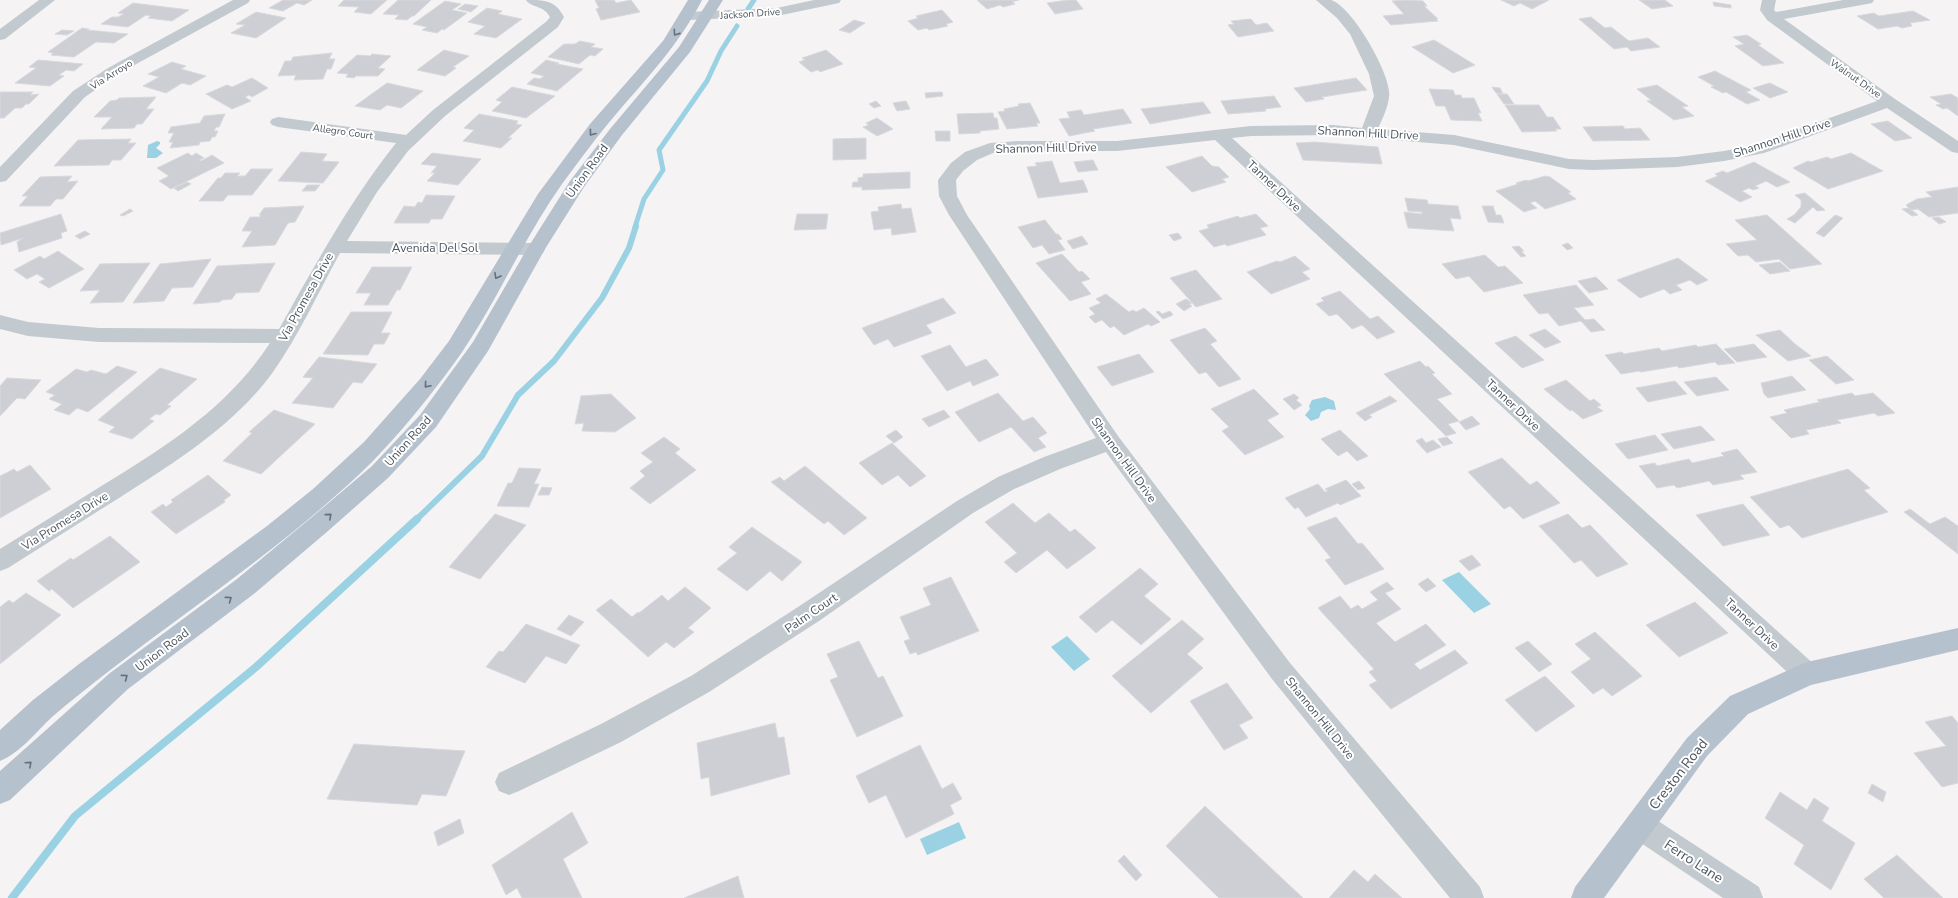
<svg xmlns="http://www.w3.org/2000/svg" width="1958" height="898" viewBox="0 0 1958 898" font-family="'Nunito Sans',sans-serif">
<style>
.water{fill:#9ad2e4}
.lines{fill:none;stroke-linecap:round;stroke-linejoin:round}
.stream-far2{stroke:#9ad2e4;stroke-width:5}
.stream-far1{stroke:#9ad2e4;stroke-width:6}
.stream{stroke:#9ad2e4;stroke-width:8}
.building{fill:#cdcfd4;stroke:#d8d9dd}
.minor{fill:#c2c9cf;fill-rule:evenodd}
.major{fill:#b6c1ce;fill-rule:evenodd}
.oneway{stroke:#66707a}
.labels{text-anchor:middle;stroke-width:4;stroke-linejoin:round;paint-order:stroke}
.far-street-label{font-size:10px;fill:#4c555e;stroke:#fff}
.street-label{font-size:12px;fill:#4c555e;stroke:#fff}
.near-street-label{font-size:14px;fill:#4c555e;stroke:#fff}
</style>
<rect width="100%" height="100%" fill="#f5f3f3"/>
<path class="water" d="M157,141L160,142V144L156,148L163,153L156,158H147L148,145Z
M1325,397L1334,401L1336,410L1328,409L1321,412L1319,418L1311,421L1305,415L1310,409L1309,406L1312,400Z
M1459,572L1491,604L1474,613L1442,580Z
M1067,636L1090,659L1074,671L1051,647Z
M959,822L966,838L927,855L920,839Z"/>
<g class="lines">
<path class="stream-far2" d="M748,9L754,0
M635,227L644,199L663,170L659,150L707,81L721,51L737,26"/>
<path class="stream-far1" d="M416,520L482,456L518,395L554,361L602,298L629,248L636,226"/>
<path class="stream" d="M12,898L75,816L256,667L417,519"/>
</g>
<path class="building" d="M283,0H312L304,5L297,3L283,11L269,8Z
M344,0H387L371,14L354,12L359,7L338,6Z
M398,0H431L414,16H412L407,20L395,19L399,15L383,14Z
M595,0H614L616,3L631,0L640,12L601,20L596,9L599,8Z
M977,0H1019L1012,2L1015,4L1003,7L1000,5L987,9Z
M1068,0H1076L1083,9L1055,14L1047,3Z
M1406,0L1423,1L1427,6H1424L1438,19H1436L1438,21L1391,25L1383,16L1404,14L1392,1Z
M1501,0H1549L1532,9L1520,3L1514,6Z
M1639,0H1665L1673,6L1652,9Z
M445,1L461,4L452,10L467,13L444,30L442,29L437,33L422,30L427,27L413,24Z
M1713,2L1731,5V8L1714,6Z
M133,3L189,10L172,21L148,18L151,16L146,15L128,27L101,24L112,17H118L124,14L118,13Z
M465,4L478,6L471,12L458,9Z
M487,8L502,11L498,14L522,19L496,38L474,34L485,26L468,22Z
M942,10L953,22L946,24L948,26L929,30L927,28L918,30L908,21L918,18L916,16Z
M1913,11L1930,20L1910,23L1912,26L1902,28L1897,26L1878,29L1857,16L1874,13L1879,16Z
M256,12L286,18L256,38L231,33L245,25L236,24Z
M1591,17L1605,28L1611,27L1629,41L1648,38L1660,47L1631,51L1627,47L1614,49L1579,19Z
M1251,19L1256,25L1267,23L1274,31L1238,37L1228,25L1234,24L1231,21Z
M854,20L865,23L850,33L839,30Z
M82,28L89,29L87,30L128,34L114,43L96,42L74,57L51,55L53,53L48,52Z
M62,30L74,31L67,35L55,34Z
M1747,35L1761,44L1758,45L1784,63L1763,66L1735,46L1744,44L1733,37Z
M1434,40L1475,65L1453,73L1412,47Z
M580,41L595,44L591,47L603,49L595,56L590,55L579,64L548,57L564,44H575Z
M444,50L469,56L453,67L456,68L445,76L417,70Z
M826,50L843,64L820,72L818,70L811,72L799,62L805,60L802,58Z
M332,53L329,59H335L331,69H327L323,79L294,80L296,75L278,76L285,61H291L293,57Z
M372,54L391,56L378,68L385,69L378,76H356L354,78L346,77L348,74L337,73L357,55L370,56Z
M38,60L83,64L74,71L66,70L59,75L64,76L50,86L15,83L36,68L29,67Z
M546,60L559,63L557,64L583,69L557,91L527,84L534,78L540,79L544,76L531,73Z
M172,62L186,66L181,69L206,76L190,85L182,83L166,93L143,86L159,77L148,74Z
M1715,71L1751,90L1746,92L1760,100L1747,104L1726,92L1723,93L1711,87L1714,86L1698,77Z
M252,78L268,88L252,97L249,95L245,97L251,101L232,109L206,94L227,85L232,87Z
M1356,78L1367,90L1322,97L1324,99L1306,102L1294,88Z
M387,83L423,91L401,108L387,105L380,110L355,106Z
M1770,83L1788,92L1770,98L1753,88Z
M1657,85L1688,106L1682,107L1694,116L1674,120L1647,101L1651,100L1637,89Z
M512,87L555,96L526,118L492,111L502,102L496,100Z
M1492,87L1500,88L1503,94L1496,93Z
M1429,89L1453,90L1455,95H1461L1462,98H1474L1481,113H1478L1482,121L1451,120L1445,106H1436Z
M0,92H33L30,95L39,94L29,104H26L22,108H15L4,118H0Z
M942,92L943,96L926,98L925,93Z
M1497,94H1507L1514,104H1504Z
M1951,94L1958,98V116L1947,108L1943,109L1936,105L1941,104L1930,97Z
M1274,96L1281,107L1265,109L1266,111L1228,114L1221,101Z
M156,97L146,109H154L142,124H137L134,128L101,129L112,117H94L110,101L117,100L119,98Z
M876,101L881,106L874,108L869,104Z
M906,101L910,109L897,111L893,103Z
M1203,102L1211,113L1150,124L1141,109Z
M1030,103L1040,123H1036L1038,126L1007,129L998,112L1005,111L1004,109L1019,106L1018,104Z
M1505,105H1539L1547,117H1553L1561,129H1555L1557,131L1522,132Z
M1123,109L1132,123L1093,129L1095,131L1069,136L1059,119L1070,118L1067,112L1081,110L1084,115Z
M993,113L994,118H997L999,129L980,131V133L959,134L957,114Z
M225,114L219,127H216L214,131H218L215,137H212L210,141L200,142L199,145L170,148L173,142H169L174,133H168L171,127L200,123L204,116Z
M479,114L518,121L516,124L522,125L508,138H512L501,148L463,141L474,130L464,128Z
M877,118L893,129L877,136L863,127L869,125L866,123Z
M1888,121L1912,138L1895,141L1871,124Z
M1623,126L1625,129L1640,128L1650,140L1593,141L1583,127Z
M935,131H950V141H936Z
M866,138V159L833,160V139Z
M131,139L128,143H136L121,160H112L109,165L54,166L78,140Z
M1315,142L1378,147L1382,164L1303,160L1296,143Z
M301,152L327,154L322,161L339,162L323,183L278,181Z
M188,153L192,156L196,153L204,158L199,160L201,161L212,155L224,163L171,189L159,181L169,176L157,168Z
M432,153L481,159L458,185L427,181L435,173H431L437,166L421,164Z
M1851,153L1883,171L1828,189L1793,168L1808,161L1811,162L1827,157L1831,159Z
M1202,156L1212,166L1219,167L1229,177L1222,179L1226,182L1192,192L1166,167Z
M1093,160L1098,170L1078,172L1074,162Z
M1052,161L1060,183L1083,180L1088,192L1038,198L1027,167L1037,166L1035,163Z
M1754,162L1790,182L1777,187L1766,181L1755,186L1759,188L1753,190L1749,188L1742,191L1752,197L1740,202L1705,181L1718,176L1715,174L1723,171L1727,173Z
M251,169H273L252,195H228L223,201H199L218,178H221L225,173H240L237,176H245Z
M910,172V188L862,190V187H852L853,182H858V178L863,177V174Z
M72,176L67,182L78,181L63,199H56L50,206H19L28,196H22L40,177Z
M1545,176L1550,177L1571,192L1568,193L1576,199L1545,209L1535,201L1530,203L1537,208L1524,212L1496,191L1518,184L1516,183L1526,180L1528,181Z
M187,182L191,184L178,191L174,188Z
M307,185H320L315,191H302Z
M1958,187V213L1929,217L1918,209L1911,210L1906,205L1917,199L1932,197L1926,192Z
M1805,193L1825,210L1817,211L1813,207L1795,223L1787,219L1794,215L1801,207V200L1795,195Z
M426,195L455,196L442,219H431L429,223H394L404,206L415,207L418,202L422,203Z
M1405,198L1427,200L1428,204L1458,206L1461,219L1450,218L1454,231L1408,228L1404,212L1422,214V212L1408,211Z
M901,204L902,209L911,208L916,232L892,235L891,228L874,230L871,212L879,211L878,207Z
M304,206L295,222L288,223L275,245L242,247L252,231H242L250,217H260L261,215H259L264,208Z
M1482,206H1493L1496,215H1501L1504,223L1488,222Z
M1909,208L1918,215L1912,216L1902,209Z
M130,209L133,211L123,216L120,215Z
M61,214L67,231L61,233L62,238L19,252L17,242L23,238L1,245L0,233Z
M797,214H828L826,229L794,230Z
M1256,214L1268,226L1260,228L1266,235L1227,246L1225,244L1214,247L1199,231L1209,228L1207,225L1238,216L1240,218Z
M1767,215L1822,264L1790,269L1779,259L1756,262L1748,255L1738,256L1726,244L1757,240L1735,220Z
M1835,215L1843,218L1824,237L1816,233Z
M1939,217L1946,222L1939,224L1932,218Z
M1045,220L1056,234H1058L1062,239L1058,240L1065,250L1049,254L1042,245L1033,248L1018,227Z
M85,231L90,234L80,239L75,236Z
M1178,233L1182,238L1174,241L1169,235Z
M1082,236L1088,244L1073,249L1067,241Z
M1568,243L1573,248L1567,250L1562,245Z
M1519,246L1524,251H1521L1526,256L1521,257L1512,247Z
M58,251L84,269L49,288L39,282L45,279L37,274L27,279L14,270L40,256L44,259Z
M1062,254L1079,272L1082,271L1090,279L1081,282L1091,294L1070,301L1036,263Z
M1485,255L1498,267L1505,266L1523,283L1484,292L1469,276L1456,279L1442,264Z
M1295,256L1310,269L1302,272L1310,279L1271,294L1247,272L1277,261L1280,262Z
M1678,258L1708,280L1697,285L1690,280L1676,285L1682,290L1670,294L1664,289L1640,298L1617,280Z
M211,259L193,287L172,288L164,301L133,303L160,264Z
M1780,262L1790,271L1770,274L1759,265Z
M150,263L123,302L90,303L100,290L80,291L100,264Z
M275,263L259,292L236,293L232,299L222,300L220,302L193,304L217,266Z
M372,267H412L400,290H397L388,305H364L371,293H356Z
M1196,270L1222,299L1196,307L1170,278Z
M1596,277L1608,289L1589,293L1578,281Z
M1576,285L1594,305L1574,308L1585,320L1594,319L1605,330L1591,332L1581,321L1559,326L1548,313L1539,314L1523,295Z
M1340,291L1370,319L1378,316L1395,332L1377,339L1362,325L1352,329L1337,314L1329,316L1316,304L1324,301L1321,298Z
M1106,294L1129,312L1133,310L1136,312L1144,308L1160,322L1151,326L1148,324L1124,335L1114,326L1110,328L1102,320L1095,323L1089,317L1095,314L1089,308L1101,303L1096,299Z
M943,298L956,313L926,325L932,333L894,347L888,339L874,345L862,328Z
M1186,299L1192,303L1189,304L1192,306L1184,311L1176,304Z
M1159,311L1162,314L1170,311L1173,315L1163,319L1156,312Z
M351,312H392L381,333H390L384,344H374L368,355L323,354Z
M1205,328L1217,341L1210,344L1241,379L1219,387L1206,372L1199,374L1170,340Z
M1545,329L1561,342L1545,348L1529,335Z
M1780,330L1795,344L1811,356L1788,361L1756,335Z
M1516,336L1544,360L1522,368L1495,343Z
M1716,344L1735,363L1718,365L1715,362L1679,368L1677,366L1641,372L1639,371L1621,374L1605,355L1622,352L1624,354L1659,348L1662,351L1696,345L1698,347Z
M1754,344L1767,357L1737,362L1724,349Z
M950,345L966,367L986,359L999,375L973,386L970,381L947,391L921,356Z
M1139,354L1154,372L1112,386L1097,367Z
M1827,356L1854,380L1836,384L1809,360Z
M319,357L377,364L362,383L353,382L333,408L292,403L313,378L303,377Z
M1420,361L1426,367L1428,366L1435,373L1432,374L1452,394L1437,399L1459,421L1448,424L1456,433L1446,436L1384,374Z
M117,366L137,372L88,412L77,408L69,415L54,410L62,404L49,399L55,395L46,392L76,369L87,372L91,370L106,374Z
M160,368L197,379L167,405L171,406L160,415L156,414L149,419L154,421L132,439L109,432L115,427L98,420Z
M1792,376L1806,390L1768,398L1764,394L1761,383Z
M1716,377L1729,390L1697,396L1684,382Z
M7,378L41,380L25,399L17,398L0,416V386Z
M1566,380L1590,401L1594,399L1601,405L1597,407L1603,411L1583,419L1572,410L1570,411L1544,389Z
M1675,381L1687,394L1648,402L1636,388Z
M1254,389L1279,414L1267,420L1284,437L1245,455L1222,431L1229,427L1211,409Z
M998,393L1023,421L1033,417L1047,433L1038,438L1046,447L1034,452L1011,427L979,442L955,412Z
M1852,393L1855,396L1873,393L1895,413L1878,416L1874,413L1837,420L1841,423L1806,430L1809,434L1791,438L1770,417L1787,413L1784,410L1820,402L1817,400Z
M611,394L636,418L615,432L582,431L584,423L575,424L581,396Z
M1294,394L1299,398L1296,400L1302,405L1294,410L1283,399Z
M1390,396L1397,401L1369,415L1372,417L1365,421L1356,413Z
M274,410L315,424L261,474L223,461L252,433L249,432Z
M944,410L950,417L929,427L922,419Z
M1472,416L1480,424L1466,430L1459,422Z
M1701,426L1715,440L1674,449L1661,434Z
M896,430L903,437L894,443L886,436Z
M1340,430L1368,456L1357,461L1347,451L1338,456L1321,439Z
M1655,435L1668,450L1628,459L1615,444Z
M664,437L680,449L675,453L696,470L650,504L630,488L645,476L640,471L653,462L641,453Z
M1447,437L1453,443L1443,446L1438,439Z
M1422,438L1426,443L1433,440L1441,447L1427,453L1416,441Z
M892,443L926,476L910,487L898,475L882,485L859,463Z
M1737,449L1757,472L1740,475L1744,479L1713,485L1709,481L1677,488L1674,485L1657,488L1639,466L1655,463L1657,466L1689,459L1692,463L1724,456L1721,453Z
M1502,458L1530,485L1537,481L1560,503L1523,519L1510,506L1504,509L1468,472Z
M30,465L51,489L0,518V476L14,469L17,472Z
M805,466L867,518L844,535L828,521L824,524L771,482L780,477L784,481Z
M519,468L541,469L534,484H539L529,507L497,506L508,483H512Z
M1848,469L1870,488L1864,490L1888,512L1802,538L1789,525L1780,528L1750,497Z
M208,475L231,495L224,500L225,502L176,534L151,512L163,504L166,507L173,502L171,500Z
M1346,480L1361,496L1340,505L1338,503L1306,517L1298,507L1295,509L1285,498L1318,484L1325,492L1328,491L1325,489Z
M1359,481L1365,488L1358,490L1352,484Z
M542,487L552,488L549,495H538Z
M1013,503L1035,523L1049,513L1070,532L1075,529L1096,548L1067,569L1047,550L1016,573L1004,562L1017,553L985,522Z
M1743,504L1770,535L1723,546L1696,515Z
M1910,509L1930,524L1945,517L1958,526V554L1904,512Z
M495,514L526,525L480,579L449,567Z
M1568,514L1582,528L1590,525L1628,564L1597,577L1581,560L1574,563L1539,526Z
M1336,517L1358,544L1362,543L1384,569L1345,585L1325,560L1331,558L1307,528Z
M752,527L802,562L782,581L770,571L747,591L717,569L737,553L729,547Z
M110,536L140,562L73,608L52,589L49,591L37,581L71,558L73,560Z
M1472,555L1481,565L1469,571L1459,561Z
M1140,568L1158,584L1144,596L1171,619L1141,645L1112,620L1096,633L1079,617Z
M951,577L979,631L918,655L916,652L910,654L904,641L910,639L900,617L931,605L923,588Z
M1428,578L1436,586L1426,592L1418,584Z
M1387,582L1394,589L1385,593L1401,609L1376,623L1395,642L1426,624L1446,645L1414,664L1420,670L1455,650L1468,663L1391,709L1369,685L1377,681L1369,672L1374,669L1318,608L1340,596L1351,609L1358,605L1362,609L1378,600L1370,592Z
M685,587L711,608L688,628L694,632L674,648L666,642L648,657L596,610L611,599L632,617L638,612L639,613L662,595L668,601Z
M26,593L61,615L0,664V607L9,600L13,603Z
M1695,602L1728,633L1679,657L1646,625Z
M569,615L584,622L571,636L557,629Z
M1182,620L1204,639L1187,654L1203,668L1151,713L1112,676Z
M526,624L580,645L566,664L546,656L525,683L486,667L499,651L503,652Z
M1595,632L1642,676L1612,696L1603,688L1593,694L1571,672L1591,659L1575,644Z
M859,641L878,678L883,676L903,716L857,737L830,680L838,677L827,654Z
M1528,641L1552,664L1539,672L1515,648Z
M1545,676L1575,706L1536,732L1505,700Z
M1227,683L1253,718L1239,725L1248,738L1224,750L1190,701Z
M1952,716L1958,723V783L1942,787L1914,753L1946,746L1925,722Z
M775,723L778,738L784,737L790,774L711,796L709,777L701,779L697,743Z
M354,744L465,751L446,796L422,794L417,805L327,799Z
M920,745L942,789L953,783L962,799L950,805L954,814L906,838L886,795L869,803L856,776Z
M1872,784L1886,792L1883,802L1868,793Z
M1780,792L1807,810L1814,798L1829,808L1822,821L1855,843L1831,890L1794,864L1804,845L1765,818Z
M1205,806L1303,898H1219L1166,846Z
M572,812L588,843L563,859L582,898H522L517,888L506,895L492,865Z
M460,819L464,833L438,846L434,832Z
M1124,855L1142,875L1136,881L1118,861Z
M1897,855L1943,898H1884L1864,879Z
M1354,870L1368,882L1375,874L1402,898H1329Z
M738,876L744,898H684Z"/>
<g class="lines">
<path class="minor" d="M39,0H55L5,39L0,40V29Z
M233,0H250L248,3L118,74L85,97L6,181L0,182V167L73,91L108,68Z
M526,0C545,0 555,0 564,17L558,27L445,116L408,151L377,192L347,241L536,243L543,245L545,249L543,253L536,255L340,253C318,293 299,335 273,372C234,426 174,463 119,498C82,521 45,545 8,568L0,571V549C34,528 69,506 103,485C167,446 229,406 270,343L99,342L28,336L0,329V315L28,322L99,328L279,329C315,265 350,201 396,143L278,127L272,125L270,122L272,119L278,117L406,135L433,110L547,21L550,17C544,5 531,8 526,0Z
M814,0H841L839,3L777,16L688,20L683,19L681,16L683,13L688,12L777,8Z
M1316,0C1320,0 1327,0 1331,0C1352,6 1393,77 1389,97C1388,108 1382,119 1378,129L1454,135L1569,159L1593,160L1677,157L1724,151L1754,145L1877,101L1767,20L1760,10L1762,0H1776L1774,10L1776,12L1843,0H1874L1872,3L1867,4L1784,19L1895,99L1958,141V153L1952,152L1887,108L1764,153L1724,161L1677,167L1593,170L1569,169L1454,145L1333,135L1251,136L1232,138L1816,666L1820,674L1816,682L1807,686L1798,682L1215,140L1117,151H1018L993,153L977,160L963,171L956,180L957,196L967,215L1118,436L1290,663L1480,887L1484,898H1450L1272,679L1106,452L1060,469L1014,489L973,513L819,621L709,692L621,742L519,791L509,795L499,791L495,782L499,773L601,724L691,676L801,605L957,501L998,477L1044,457L1096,438L949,215L939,196L938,180L951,163L965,152L990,143L1018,141H1117L1251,126L1333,125L1362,128L1374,96L1369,74L1350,34L1337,18Z
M1639,811L1649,815L1759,887L1763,898H1723L1629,835L1625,825L1629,815Z"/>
<path class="major" d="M688,0H702C680,43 648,77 617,113C597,136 580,160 562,184C518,246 491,317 444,377C422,406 398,435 373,461C293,540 198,602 109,671C90,686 70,701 52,717C36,732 20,753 0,761V730L33,700L79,664L267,526L313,489L364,442L420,379L449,341L538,194L590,124L663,41Z
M709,0H723L690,52L622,135L584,187L545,249L488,351L436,427L388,478L328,531L255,593L128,689L10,800L0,804V771L110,673L237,579L312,517L372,466L420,415L473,342L527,249L570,181L610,129L679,47Z
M1958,628V650L1811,685L1748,714L1707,756L1604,898H1571L1575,887L1687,738L1730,696L1807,662Z"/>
</g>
<defs><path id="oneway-chevron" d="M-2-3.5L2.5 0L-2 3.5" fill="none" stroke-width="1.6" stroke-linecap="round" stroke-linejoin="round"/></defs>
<g class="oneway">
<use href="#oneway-chevron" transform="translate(676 33) rotate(125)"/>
<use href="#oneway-chevron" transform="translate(592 133) rotate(127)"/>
<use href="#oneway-chevron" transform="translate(497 276) rotate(119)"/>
<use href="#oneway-chevron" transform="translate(427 385) rotate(131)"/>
<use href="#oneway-chevron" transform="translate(329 516) rotate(-41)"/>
<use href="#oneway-chevron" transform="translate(229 599) rotate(-37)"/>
<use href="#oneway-chevron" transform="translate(125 677) rotate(-37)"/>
<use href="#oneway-chevron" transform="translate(29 764) rotate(-42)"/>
</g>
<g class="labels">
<g class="far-street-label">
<text transform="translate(750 13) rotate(-4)" y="4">Jackson Drive</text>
<text transform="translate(111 74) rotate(-32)" y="4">Via Arroyo</text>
<text transform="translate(1856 78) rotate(35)" y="4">Walnut Drive</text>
<text transform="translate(343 131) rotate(8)" y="4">Allegro Court</text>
</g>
<g class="street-label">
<text transform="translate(1368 133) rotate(3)" y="4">Shannon Hill Drive</text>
<text transform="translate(1782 138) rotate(-18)" y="4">Shannon Hill Drive</text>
<text transform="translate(1046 148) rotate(-1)" y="4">Shannon Hill Drive</text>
<text transform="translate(587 171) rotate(-54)" y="4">Union Road</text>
<text transform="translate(1274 186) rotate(43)" y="4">Tanner Drive</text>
<text x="435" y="252">Avenida Del Sol</text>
<text transform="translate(306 297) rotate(-61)" y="4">Via Promesa Drive</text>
<text transform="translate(1513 405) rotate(43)" y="4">Tanner Drive</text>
<text transform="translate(408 441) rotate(-48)" y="4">Union Road</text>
<text transform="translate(1124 460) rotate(54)" y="4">Shannon Hill Drive</text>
<text transform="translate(65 521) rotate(-32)" y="4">Via Promesa Drive</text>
<text transform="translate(811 613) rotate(-34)" y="4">Palm Court</text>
<text transform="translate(1752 624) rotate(43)" y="4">Tanner Drive</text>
<text transform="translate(162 650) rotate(-37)" y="4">Union Road</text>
<text transform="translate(1320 718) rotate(51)" y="4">Shannon Hill Drive</text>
</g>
<g class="near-street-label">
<text transform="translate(1678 774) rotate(-52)" y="5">Creston Road</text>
<text transform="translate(1694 861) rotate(33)" y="5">Ferro Lane</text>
</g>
</g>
</svg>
